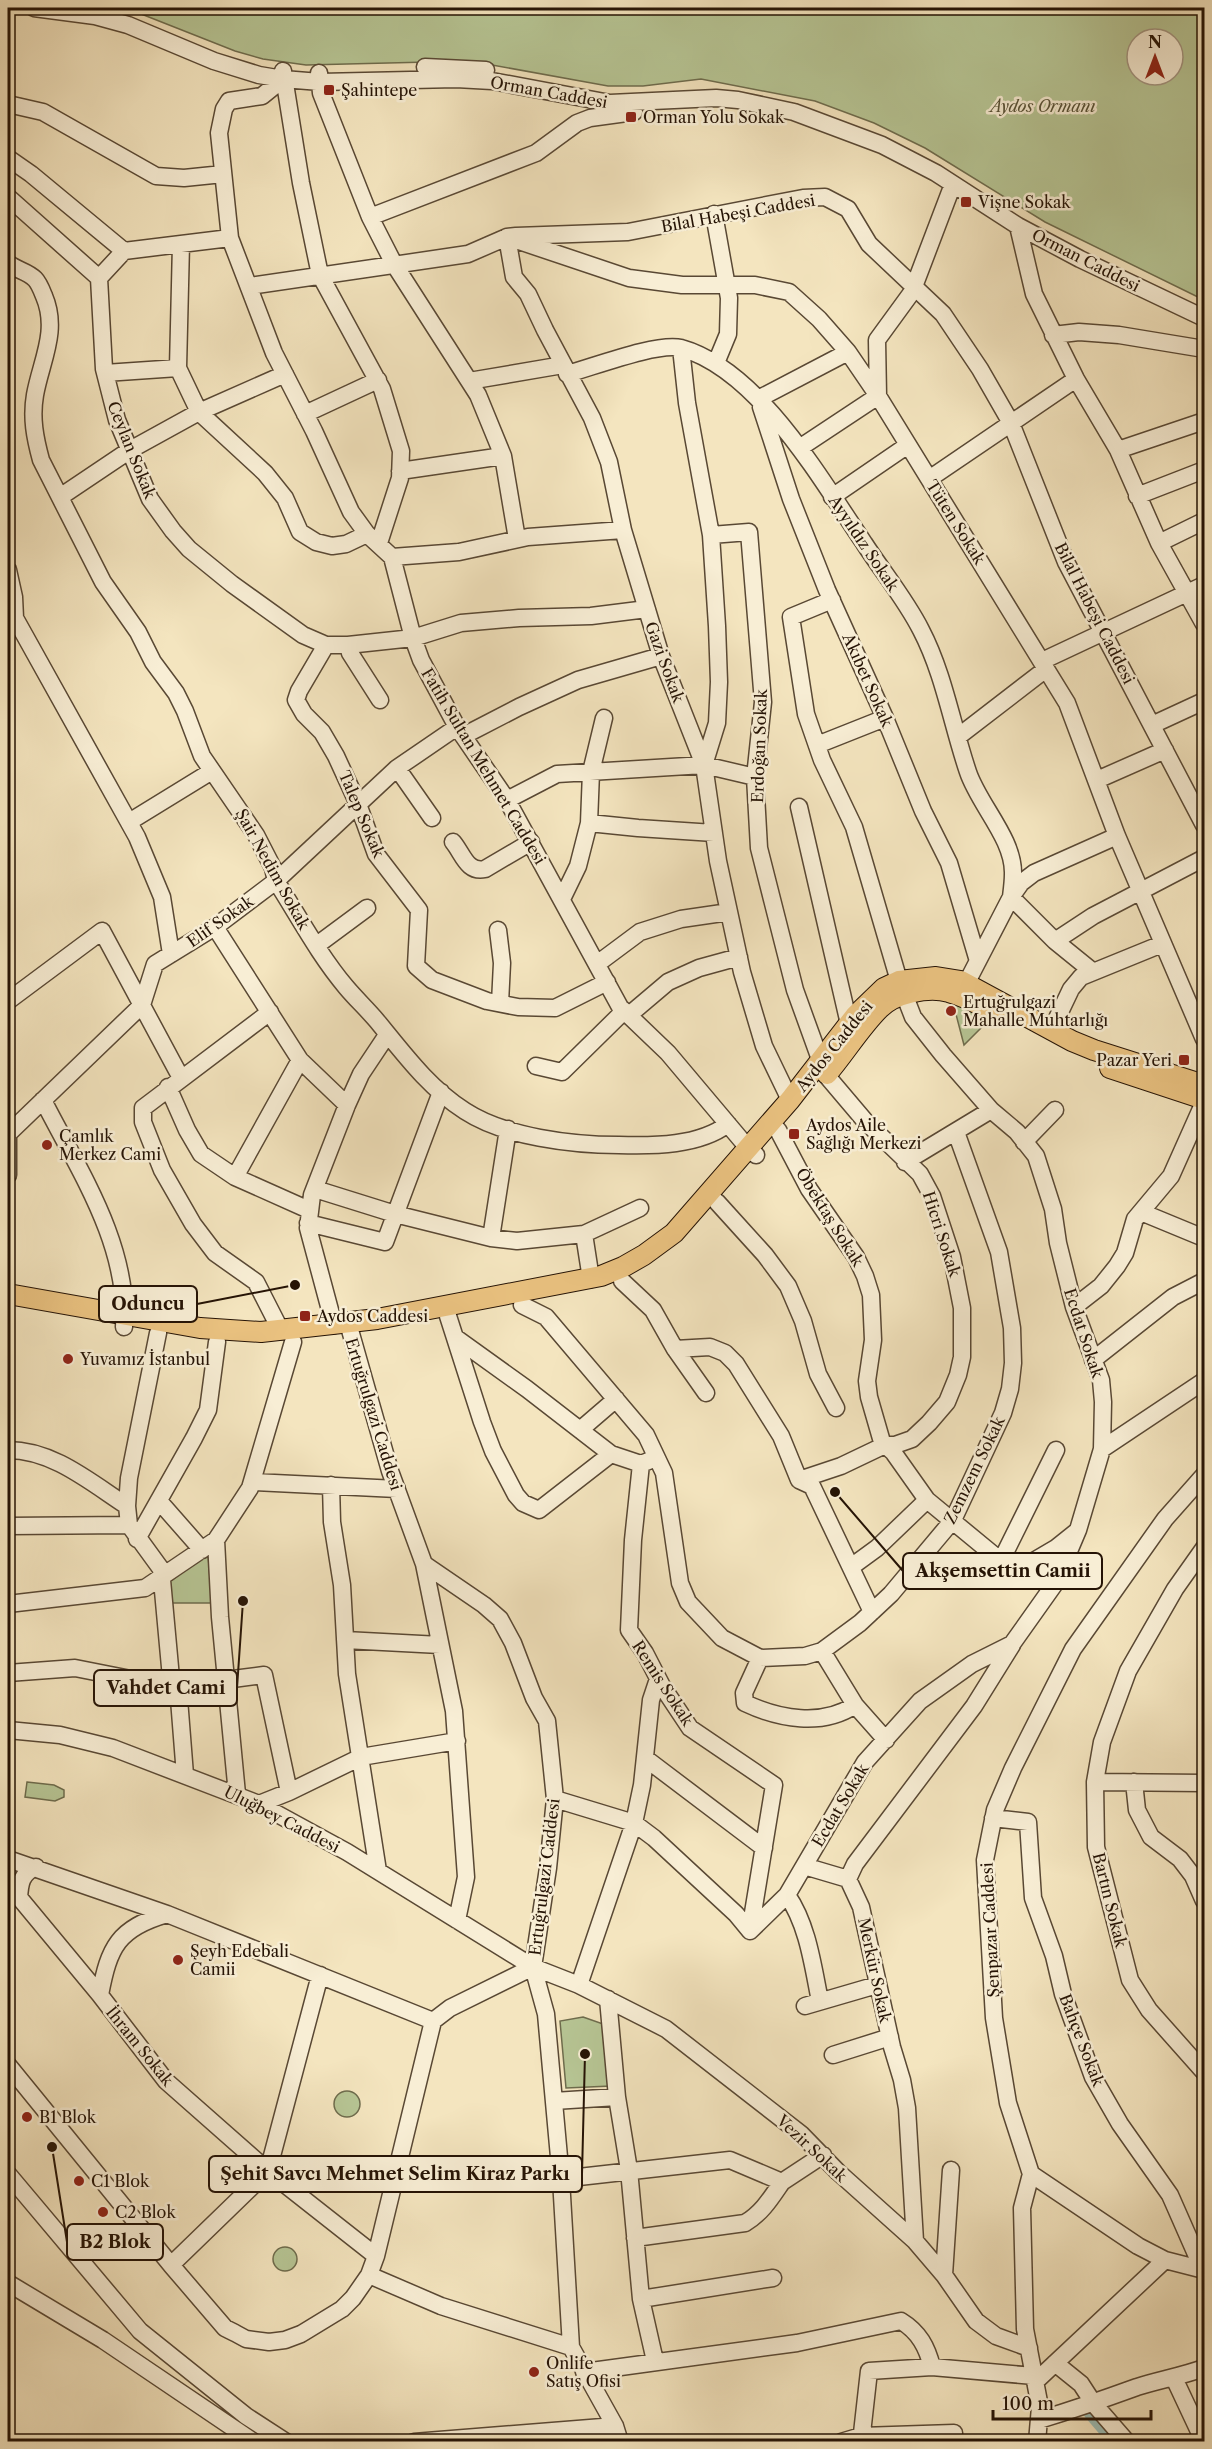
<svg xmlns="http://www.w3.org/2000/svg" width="1212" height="2449" viewBox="0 0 1212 2449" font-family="'Libre Caslon Text',serif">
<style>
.green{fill:#b7c695;stroke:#6e6c4d;stroke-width:1.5;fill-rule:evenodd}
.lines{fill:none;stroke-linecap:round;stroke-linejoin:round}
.canal{stroke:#9cbeb6;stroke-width:10}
.minor-casing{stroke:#594834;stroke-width:19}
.major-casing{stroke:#251305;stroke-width:22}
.minor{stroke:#f8eed5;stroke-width:16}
.major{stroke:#eac280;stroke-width:20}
.poi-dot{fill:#8f2418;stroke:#f8eed5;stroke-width:2}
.labels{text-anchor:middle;stroke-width:5;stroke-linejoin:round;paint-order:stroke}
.poi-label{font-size:16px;fill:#251305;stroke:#f8eed5;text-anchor:start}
.street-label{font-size:16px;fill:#251305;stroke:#f8eed5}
.park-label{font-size:16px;font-style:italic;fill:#585237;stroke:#f8eed5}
.leader{fill:none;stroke:#251305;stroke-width:2}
.callout-dot{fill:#251305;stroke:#f8eed5;stroke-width:2}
.callout{fill:#f8eed5;stroke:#251305;stroke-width:2}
.callout-label{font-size:18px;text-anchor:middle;font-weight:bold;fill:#251305}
</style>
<rect width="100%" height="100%" fill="#f4e5bf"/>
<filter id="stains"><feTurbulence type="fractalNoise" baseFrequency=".00333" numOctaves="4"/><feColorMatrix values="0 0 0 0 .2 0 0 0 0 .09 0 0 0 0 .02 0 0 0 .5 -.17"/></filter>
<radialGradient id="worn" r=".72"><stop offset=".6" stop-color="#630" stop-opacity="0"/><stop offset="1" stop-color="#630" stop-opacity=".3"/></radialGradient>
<path class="green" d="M126,8H1204V300L1045,222L925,148L874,123L815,101L701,79L643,86H608L470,61L306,65L263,59L235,51ZM1137,39H1173V75H1137Z
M952,999L993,1016L964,1045Z
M208,1554L212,1603H169L170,1582L203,1556Z
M27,1782L54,1785L64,1790V1797L55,1801L25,1797Z
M583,2017L606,2025L611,2086L566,2088L560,2021Z
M334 2104a13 13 0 1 1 26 0a13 13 0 1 1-26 0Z
M273 2259a12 12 0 1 1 24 0a12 12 0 1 1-24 0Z"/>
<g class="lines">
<path class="canal" d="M1089,2414L1113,2442"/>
<g class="minor-casing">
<path id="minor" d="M34,8L95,16L128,25L214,61L259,75L283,79L320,82L456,79L492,81L610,103L716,98L738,100L794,112L882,145L936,173L1018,226L1080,259L1204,318
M425,67L486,70
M283,71L301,183L320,275L382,389L401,451L400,478L379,543
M319,73L321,93L370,217L394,264L478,395L503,456L517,539
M283,79L262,96L229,101L224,109L219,133L230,238L274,353L314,431L351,512L367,534L392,557L413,638L421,660L457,727L507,800L620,1007L668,1053L748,1148L756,1155
M8,104L43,112L156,176L184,178L223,174
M8,158L31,174L124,251L230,238
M8,197L99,278L104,369L117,420L150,499L173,531L189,549L232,584L303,635L326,645H348L413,638L461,623L519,618L591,616L647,609
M714,214L729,298L728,334L716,363
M370,217L536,153L577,123L590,118L634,112
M1018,226L1034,294L1076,379L1118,450L1159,543L1204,624
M181,244L178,368L199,412L265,473L285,498L300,532L316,542L332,546L346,544L367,534
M8,263C16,270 27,271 35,279C39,283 42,291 44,296C59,331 41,361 35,395C31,418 35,438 41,460L103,582L138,632L153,662L176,693L185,711L202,756L256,835L273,868L276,881C299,917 319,955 346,987C356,999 367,1009 377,1021C404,1054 429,1088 465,1111C505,1137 572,1145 619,1145C654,1146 699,1146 728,1124
M99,278L124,251
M250,286L468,254L507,237L516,236L628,232L803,198L825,197L848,209L869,244L943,314L980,369L1011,423L1066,562L1204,825
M1053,335L1079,332L1119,335L1204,349
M681,348L687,403L711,535L717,626L719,682L717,723L704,765
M105,373L178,368
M567,374C593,367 658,342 681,348C759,370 821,480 864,543C882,571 906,600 921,630C944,674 952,725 968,772C979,805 1014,839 1013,874C1013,882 1012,889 1011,897L1055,941
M469,381L563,365
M758,399L848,352
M761,407L791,499L827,590L885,718L923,811L949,863L978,961
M305,414L378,380
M801,447L878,396L877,340L912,292L953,184
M1118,450L1204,421
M400,471L503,456
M929,479L1076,379
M1137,496L1204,470
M60,497L130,450L199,412L285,374
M832,497L908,445
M711,535L749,532L763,702L755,777L759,848L795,990L821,1062
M1159,543L1204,521
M392,557L459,552L528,537L623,530
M8,570L14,597L15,618L137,837L162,897L171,954
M326,645L299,691L296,700L304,714L322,732L336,756L358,804L376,854L419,910L416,966L432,980L487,1001L518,1007L555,1008L607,982
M348,645L350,653L380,700
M1042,661L1204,585
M1152,725L1204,701
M463,736L519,707L578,680L661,656
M959,736L1046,669
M817,745L885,718
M397,768L432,818
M1097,780L1165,750
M507,800L557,774L704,765L755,777
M799,807L849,1024
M129,822L212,771
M589,823L638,828L714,833
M453,842C463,854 467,873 485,869L531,842
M562,899L578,866L589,823L591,772L604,718
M215,927L300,1060L347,1105
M498,930L502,963L500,1003
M317,945L367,908
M597,964L640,932L681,919L729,912
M1092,971L1055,941L1093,916L1204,858
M966,984L1011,897L1021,883L1034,873L1117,836
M8,1001L102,931L181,1078
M270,1012L143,1108V1122L162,1170L193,1224L215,1253L256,1282L281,1331
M629,1015L668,982L699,968L739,957
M1051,1031L1071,989L1081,977L1162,944
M536,1066L562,1072L624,1011
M168,1087L187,1130L201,1154L235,1177L309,1210
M43,1100C79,1171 129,1244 124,1327
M790,1100L764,1046L742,972L718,861L704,765L661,656L623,530L609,462L592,418L545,330L528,294L514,277L507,237L629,278L682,285H755L789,292L819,319L848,352L878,396L1067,703L1117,836L1204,1039
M8,1129V1175
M778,1130L809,1189L856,1257L865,1276L871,1295L873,1340L867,1381L869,1397L882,1442L893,1452L927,1500L1001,1561L1022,1568L1056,1548L1076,1532
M8,1134L142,1005L155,964L215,927L276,881L397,768L457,727
M1024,1142L1055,1110
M905,1162L991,1110
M235,1177L300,1060
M315,1189L395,1214L491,1238L517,1241L584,1234L640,1208
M717,1202L765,1255L788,1286L803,1321L818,1374L836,1408
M1141,1212L1204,1238
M308,1223L385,1242L441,1092
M584,1234L591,1279
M491,1238L508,1129
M622,1281L653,1310L675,1349L706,1393
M522,1305L546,1317L646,1435L664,1473L680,1583L688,1602L722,1638L760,1658L805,1656L822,1651L860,1623L891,1594L953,1520L1003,1413L1010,1389L1013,1363L1012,1328L999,1252L956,1132
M1074,1307L1101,1286L1117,1266L1125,1253L1135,1219L1171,1176L1204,1102
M448,1316L482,1422L493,1451L516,1495L523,1503L539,1510L611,1454L641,1464L651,1460
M348,1323L390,1471L424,1564L484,1605L500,1619L513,1643L534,1698L547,1721L555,1799L548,1868L533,1967L546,2014L561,2179L571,2347L615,2426L620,2442
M334,1325L308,1228L312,1195L347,1105L361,1074L387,1035
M158,1333L129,1478L127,1506L129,1525L161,1569L171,1678L179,1699L185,1775
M456,1338L527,1389L611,1454
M675,1349L710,1347L725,1353L736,1364L781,1436L799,1480L812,1486L872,1612
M1093,1360L1173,1297L1204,1281
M580,1430L616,1399
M1102,1449L1204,1381
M8,1450C53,1450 90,1482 127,1506
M641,1464L633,1540L629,1630L645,1653L662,1686L690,1728L774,1785L750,1931
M799,1480L841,1466L885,1445H895L912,1439L929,1423L947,1402L958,1375L962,1357V1308L952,1257L932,1196L920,1174L865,1121L826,1075
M252,1482L397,1489
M331,1485L332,1522L342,1585L347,1674L378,1871
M159,1501L202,1550
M8,1526L129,1525
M137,1539L194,1438L208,1410L217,1342
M1204,1548L1175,1589L1128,1671L1102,1742L1095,1782L1096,1847L1130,1980L1149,2010L1204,2072
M1001,1561L1056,1450
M424,1564L454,1711L466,1877L457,1920
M851,1567L877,1548L927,1500
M8,1604L145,1588L216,1540
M345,1640L440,1645
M822,1651L855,1705L886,1740
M760,1658L744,1693L745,1703C779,1719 822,1727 855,1705
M8,1673L75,1668L166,1686L177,1697
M225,1680L264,1675L289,1792
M8,1730L60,1735L113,1748L259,1804L347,1852L533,1967L579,1985L666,2029L801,2134L838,2172L915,2241L944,2275L976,2321L996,2336L1029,2348
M645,1758L764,1848
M1095,1782L1204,1783
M1134,1782L1137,1810L1151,1837L1180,1859L1193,1876L1204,1901
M237,1794L220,1617L216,1540L250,1488L293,1342
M555,1799L634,1823L654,1838L736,1914L750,1931
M259,1804L289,1792L361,1757L457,1741
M993,1818L1028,1822L1033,1898L1054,1956L1063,1994L1093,2077L1120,2124L1170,2195L1203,2270
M8,1859L167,1914L433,2021
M804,1866L848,1879
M8,1884L100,1995L166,2081L268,2171L376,2256
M787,1895C808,1925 813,1967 820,2001
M19,1898C20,1883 21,1874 36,1867
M750,1931L787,1895L865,1762L920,1701L972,1664L1012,1644L1056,1582L1078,1530L1102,1449L1103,1402L1101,1380L1074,1307L1058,1243L1053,1209L1036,1156L1017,1132L991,1110L943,1055L913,1017L899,981L854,827L822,760L806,714L791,617L832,600
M579,1985L634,1823L642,1785L651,1700L658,1679
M100,1995C109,1947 118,1928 167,1914
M608,1999L617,2097L629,2170L641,2299L655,2361
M805,2006L877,1985
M833,2055L890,2037
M8,2065L171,2265L225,2328L235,2333L246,2339L269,2342L285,2340L301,2334L342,2309L353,2298L369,2275L376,2256L433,2021L450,2008L533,1967
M554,2101L617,2097
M8,2174L140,2331L246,2416L286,2442
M1031,2174L1138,2246L1165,2260L1204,2270
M561,2179L730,2160L782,2182L823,2155
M635,2238L745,2223C762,2213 771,2198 782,2182
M915,2241L907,2108L902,2080L892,2047L861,1907L848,1879L855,1864L974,1706L1012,1645
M171,2265L268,2171L320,1975
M369,2275L441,2306L571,2347
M944,2275L951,2170
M8,2283L103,2340L254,2442
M641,2299L773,2278
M1055,2363L1081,2384L1094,2404L1127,2442
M932,2367L1034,2376
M584,2372L797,2343L901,2321C919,2332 927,2347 932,2367L869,2371L861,2442
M1174,2378L1204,2442
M1035,2382L1165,2260
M1039,2420C1072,2410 1104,2399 1137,2387C1159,2380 1182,2376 1204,2368
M414,2442L615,2426
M841,2442L861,2436L954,2433
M1037,2442L1040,2407L1025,2329L1022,2208L1031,2174L1008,2103L994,2018L985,1860L995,1810L1013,1768L1073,1649L1165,1519L1204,1475"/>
</g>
<g class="major-casing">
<path id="major" d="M1110,1068L1204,1099
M827,1074C845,1053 860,1028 879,1009C894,993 929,986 949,992C964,996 979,1004 992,1011
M8,1294L200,1328L261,1332L377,1319L601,1276L623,1267L644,1255L674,1233L790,1100L855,1016L884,988L899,981L936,977L961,981L1072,1041L1094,1050L1204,1085"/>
</g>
<use href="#minor" class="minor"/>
<use href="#major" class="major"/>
</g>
<g class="poi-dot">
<rect x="323" y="84" width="12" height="12" rx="3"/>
<rect x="625" y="111" width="12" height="12" rx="3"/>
<rect x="960" y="196" width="12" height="12" rx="3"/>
<circle cx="951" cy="1011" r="6"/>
<rect x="1178" y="1054" width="12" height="12" rx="3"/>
<rect x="788" y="1128" width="12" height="12" rx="3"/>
<circle cx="47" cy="1145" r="6"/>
<rect x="299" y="1310" width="12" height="12" rx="3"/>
<circle cx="68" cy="1359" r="6"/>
<circle cx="178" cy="1960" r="6"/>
<circle cx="27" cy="2117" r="6"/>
<circle cx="79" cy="2181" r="6"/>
<circle cx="103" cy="2212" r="6"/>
<circle cx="534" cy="2372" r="6"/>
</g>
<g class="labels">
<g class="poi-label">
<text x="341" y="96">Şahintepe</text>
<text x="643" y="123">Orman Yolu Sokak</text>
<text x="978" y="208">Vişne Sokak</text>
<text x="963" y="1008">Ertuğrulgazi<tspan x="963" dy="18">Mahalle Muhtarlığı</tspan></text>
<text x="1172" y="1066" text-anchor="end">Pazar Yeri</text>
<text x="806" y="1131">Aydos Aile<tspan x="806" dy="18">Sağlığı Merkezi</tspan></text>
<text x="59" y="1142">Çamlık<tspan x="59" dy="18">Merkez Cami</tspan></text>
<text x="317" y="1322">Aydos Caddesi</text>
<text x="80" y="1365">Yuvamız İstanbul</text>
<text x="190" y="1957">Şeyh Edebali<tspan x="190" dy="18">Camii</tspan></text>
<text x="39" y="2123">B1 Blok</text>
<text x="91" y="2187">C1 Blok</text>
<text x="115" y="2218">C2 Blok</text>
<text x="546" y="2369">Onlife<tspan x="546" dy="18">Satış Ofisi</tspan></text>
</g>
<g class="street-label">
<text transform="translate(549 92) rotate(10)" y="6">Orman Caddesi</text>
<text transform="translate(738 213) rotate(-10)" y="6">Bilal Habeşi Caddesi</text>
<text transform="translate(1086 260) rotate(27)" y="6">Orman Caddesi</text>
<text transform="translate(132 450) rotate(68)" y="6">Ceylan Sokak</text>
<text transform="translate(956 522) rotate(58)" y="6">Tüten Sokak</text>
<text transform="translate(864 543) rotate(56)" y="6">Ayyıldız Sokak</text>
<text transform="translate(1095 613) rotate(63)" y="6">Bilal Habeşi Caddesi</text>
<text transform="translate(665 662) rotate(70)" y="6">Gazi Sokak</text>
<text transform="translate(868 680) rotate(66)" y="6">Akıbet Sokak</text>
<text transform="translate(759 746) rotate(-88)" y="6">Erdoğan Sokak</text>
<text transform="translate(484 766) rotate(59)" y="6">Fatih Sultan Mehmet Caddesi</text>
<text transform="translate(362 814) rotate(67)" y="6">Talep Sokak</text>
<text transform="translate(273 869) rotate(61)" y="6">Şair Nedim Sokak</text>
<text transform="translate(220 921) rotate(-35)" y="6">Elif Sokak</text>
<text transform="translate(834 1046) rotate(-51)" y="6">Aydos Caddesi</text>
<text transform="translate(830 1217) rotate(58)" y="6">Öbektaş Sokak</text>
<text transform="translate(942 1234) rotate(72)" y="6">Hicri Sokak</text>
<text transform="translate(1084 1333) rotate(72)" y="6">Ecdat Sokak</text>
<text transform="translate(374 1414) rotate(73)" y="6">Ertuğrulgazi Caddesi</text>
<text transform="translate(974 1470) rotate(-64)" y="6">Zemzem Sokak</text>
<text transform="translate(663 1683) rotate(57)" y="6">Remis Sokak</text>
<text transform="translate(840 1805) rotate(-59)" y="6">Ecdat Sokak</text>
<text transform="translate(282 1819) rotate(27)" y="6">Uluğbey Caddesi</text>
<text transform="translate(544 1877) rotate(-83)" y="6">Ertuğrulgazi Caddesi</text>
<text transform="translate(1110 1900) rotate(76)" y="6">Bartın Sokak</text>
<text transform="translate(990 1930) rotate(-93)" y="6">Şenpazar Caddesi</text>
<text transform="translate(875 1970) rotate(78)" y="6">Merkür Sokak</text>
<text transform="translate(1082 2040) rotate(69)" y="6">Bahçe Sokak</text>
<text transform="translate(140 2046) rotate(51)" y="6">İhram Sokak</text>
<text transform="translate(812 2148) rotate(43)" y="6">Vezir Sokak</text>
</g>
<g class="park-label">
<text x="1043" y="112">Aydos Ormanı</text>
</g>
</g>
<path class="leader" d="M295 1285L197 1304M835 1492L903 1571M243 1601L237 1688M585 2054L582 2174M52 2147L67 2242"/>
<g class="callout-dot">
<circle cx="295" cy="1285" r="6"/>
<circle cx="835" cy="1492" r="6"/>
<circle cx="243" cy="1601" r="6"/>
<circle cx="585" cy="2054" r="6"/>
<circle cx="52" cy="2147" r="6"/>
</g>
<g class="callout">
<rect x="99" y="1286" width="98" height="36" rx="6"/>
<rect x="903" y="1553" width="199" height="36" rx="6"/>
<rect x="94" y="1670" width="143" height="36" rx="6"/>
<rect x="209" y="2156" width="373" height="36" rx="6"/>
<rect x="67" y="2224" width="96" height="36" rx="6"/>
</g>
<g class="callout-label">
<text x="148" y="1310">Oduncu</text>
<text x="1003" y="1577">Akşemsettin Camii</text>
<text x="166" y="1694">Vahdet Cami</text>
<text x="395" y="2180">Şehit Savcı Mehmet Selim Kiraz Parkı</text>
<text x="115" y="2248">B2 Blok</text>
</g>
<rect width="1212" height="2449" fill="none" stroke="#f4e5bf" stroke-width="30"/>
<rect x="9" y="9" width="1194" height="2431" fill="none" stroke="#251305" stroke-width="3"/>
<rect x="15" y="15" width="1182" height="2419" fill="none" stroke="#251305" stroke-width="1.5"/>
<g transform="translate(1155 57)"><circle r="28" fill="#f8eed5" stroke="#a49682" stroke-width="1.5"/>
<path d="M0-4.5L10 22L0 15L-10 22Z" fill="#8f2418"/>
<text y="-9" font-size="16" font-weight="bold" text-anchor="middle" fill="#251305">N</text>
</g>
<path d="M993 2410v9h158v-9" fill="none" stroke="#251305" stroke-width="3"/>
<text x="1002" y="2410" font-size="18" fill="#251305" stroke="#f8eed5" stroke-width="4.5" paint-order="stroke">100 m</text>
<rect width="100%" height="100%" filter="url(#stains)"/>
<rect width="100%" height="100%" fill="url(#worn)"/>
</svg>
